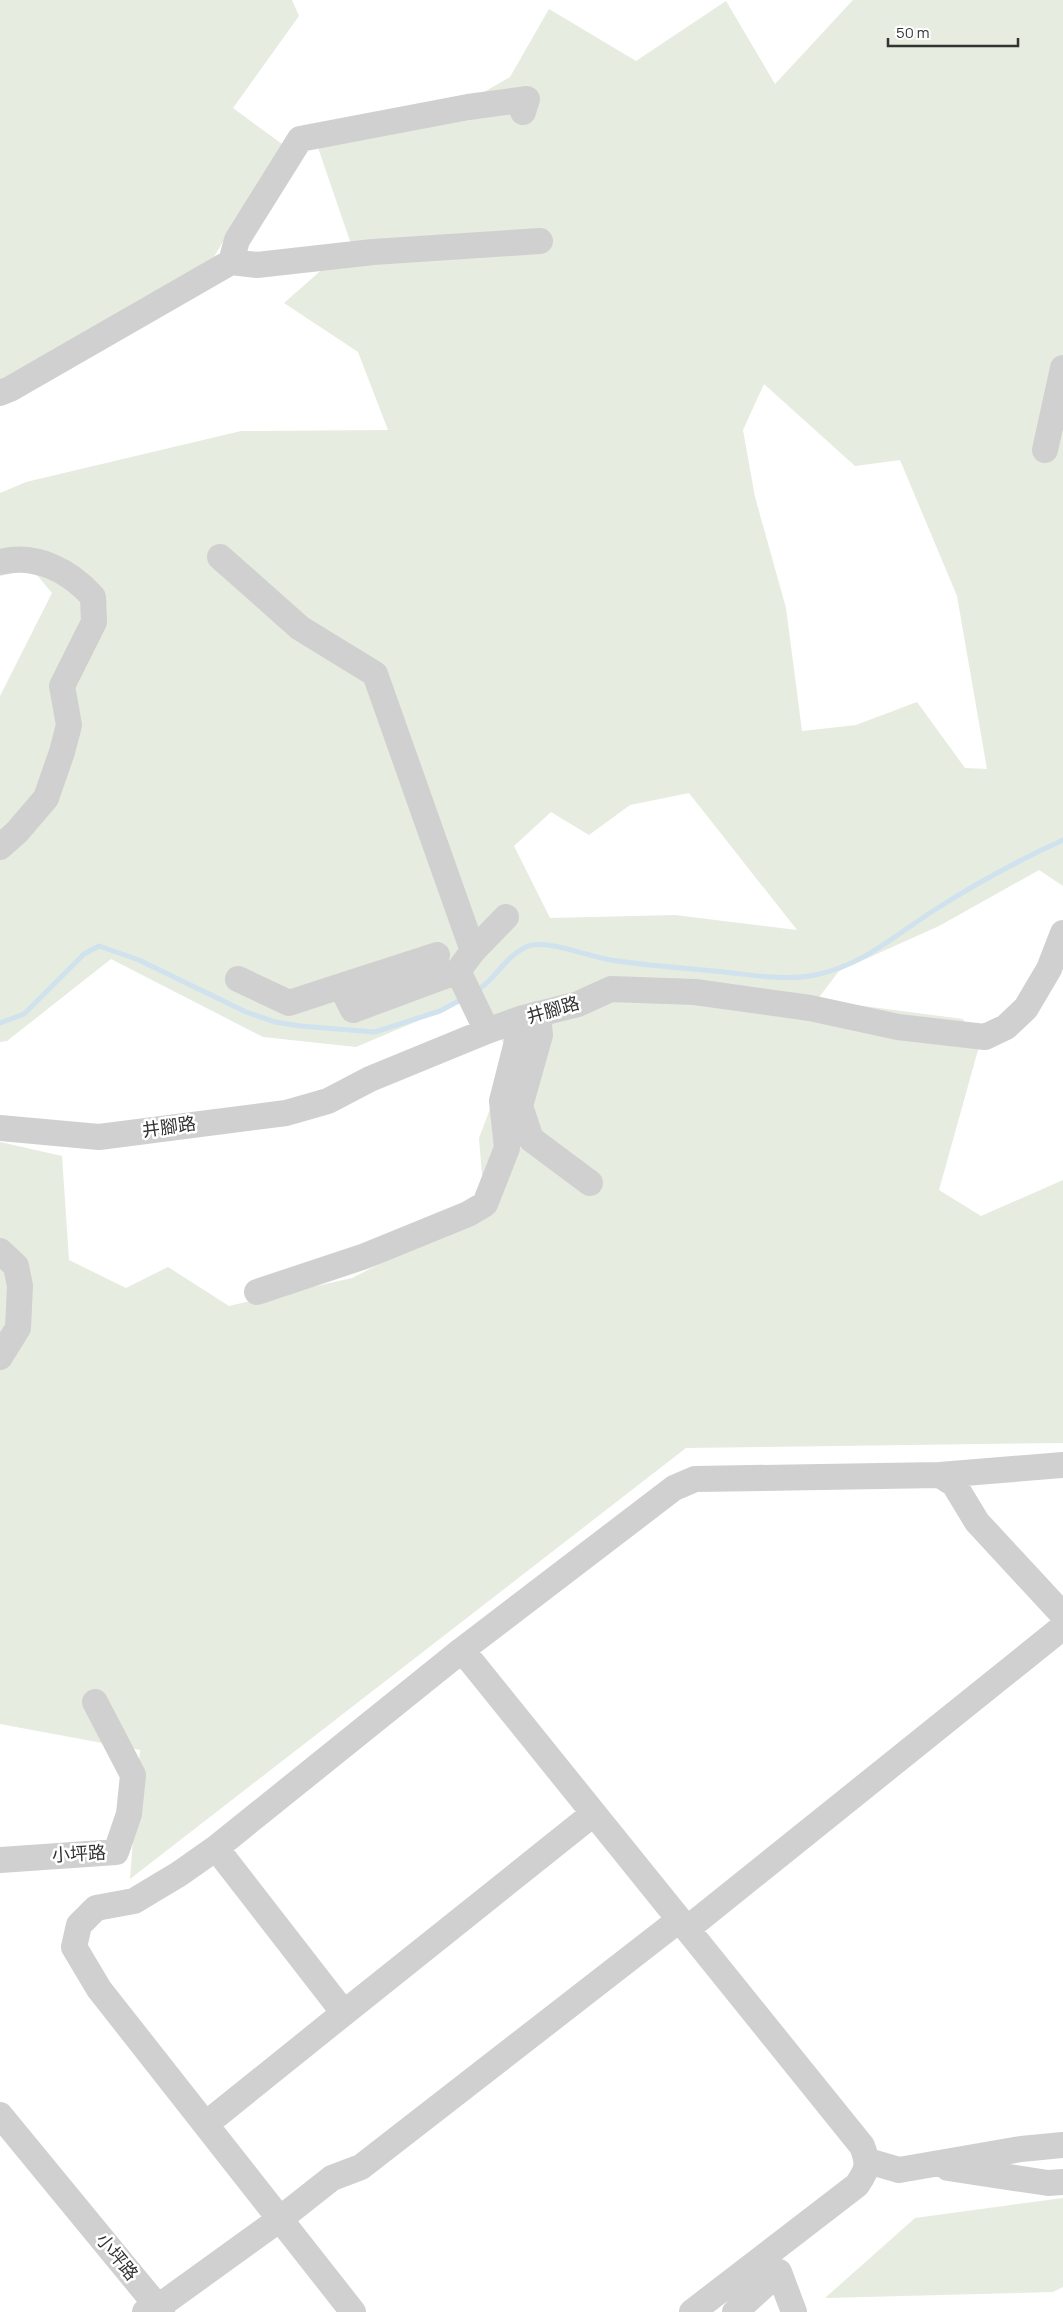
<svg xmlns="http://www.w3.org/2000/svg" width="1063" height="2312" viewBox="0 0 1063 2312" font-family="Manrope,'Noto Sans TC',sans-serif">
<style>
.green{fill:#e6ecdf;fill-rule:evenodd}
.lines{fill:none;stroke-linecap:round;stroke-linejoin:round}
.stream{stroke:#cfe2ee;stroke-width:5}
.minor{stroke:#d0d0d0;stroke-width:26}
.labels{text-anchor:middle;stroke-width:5;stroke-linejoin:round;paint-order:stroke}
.street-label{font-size:18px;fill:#333;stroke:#fff}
</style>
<rect width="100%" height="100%" fill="#fff"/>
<path class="green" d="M0,0H292L299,16L233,108L282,144L203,275L0,391Z
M853,0H1063V886L1039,870L939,926L839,971L817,1000L963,1019L978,1050L939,1190L981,1216L1063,1180V1443L686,1448L130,1879L140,1750L0,1724V1142L62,1156L69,1260L126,1288L168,1267L229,1306L352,1278L485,1211L479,1138L510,1056L479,995L356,1047L263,1037L111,959L7,1041L0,1042V696L52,593L32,569L0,576V493L26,482L241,431L388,430L358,352L284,303L351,244L314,136L439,118L510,77L549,9L636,61L726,1L775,84ZM764,384L855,466L900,460L957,596L987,769L965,768L917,702L856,725L802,731L786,608L755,497L743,430ZM689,793L797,930L675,915L550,918L514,846L551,812L589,835L630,805Z
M1063,2198V2287L1053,2292L825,2298L915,2218Z"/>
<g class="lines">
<path class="stream" d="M475,992C496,980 504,957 526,947C545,938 589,957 611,960C648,966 686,968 724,972C753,975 785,981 815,975C864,965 895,935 936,909C977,883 1019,860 1063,840
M0,1023L24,1014L84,954L99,946L139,960L246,1012L275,1022L300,1026L375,1032L440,1011L464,998"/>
<path class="minor" d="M231,262L237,240L300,139L468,107L527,99L523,112
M0,393L10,389L231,262L257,265L373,252L540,241
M1045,450L1063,368
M220,557L300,628L375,674L473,951
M0,562C36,553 70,571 93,597L94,622L62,686L69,725L62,752L46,798L17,832L0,847
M437,955L341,986L353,1010L458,971L473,951L506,917
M458,971L487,1031
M238,979L289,1003L341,986
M538,1014L540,1035L520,1106L531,1139L590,1183
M0,1128L99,1137L286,1113L328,1101L370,1079L487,1031L523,1018L578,1004L611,989L695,992L810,1008L898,1027L985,1037L1006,1027L1026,1008L1049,969L1063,933
M0,1251L16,1266L20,1286L18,1328L0,1357
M257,1292L365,1256L468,1214L485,1204L507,1148L502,1101L523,1018
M940,1475L1063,1465
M462,1650L862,2146C869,2164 868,2169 857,2185L692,2312
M216,1848L344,2013L593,1814
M0,1860L116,1852L129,1814L133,1775L95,1702
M687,1929L1063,1627
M0,2115L162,2312
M206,2124L344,2013
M868,2161L899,2170L1021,2149L1063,2145
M948,2168L1048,2183L1063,2182
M145,2312L158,2307L280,2219L332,2178L361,2167L679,1920
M353,2312L99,1989L74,1947L79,1925L96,1908L134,1901L179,1874L216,1848L462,1650L674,1488L695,1479L940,1475L954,1484L977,1522L1063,1615
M735,2312L779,2272L794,2312"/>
</g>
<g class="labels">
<g class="street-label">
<text transform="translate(553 1010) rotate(-16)" y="6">井腳路</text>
<text transform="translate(169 1127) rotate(-8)" y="6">井腳路</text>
<text transform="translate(79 1854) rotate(-3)" y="6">小坪路</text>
<text transform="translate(117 2257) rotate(51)" y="6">小坪路</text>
</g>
</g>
<path d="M888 38v8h130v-8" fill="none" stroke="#333333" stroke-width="2.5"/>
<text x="896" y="38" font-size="15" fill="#333333" stroke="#ffffff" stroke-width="4" paint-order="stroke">50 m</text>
</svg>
